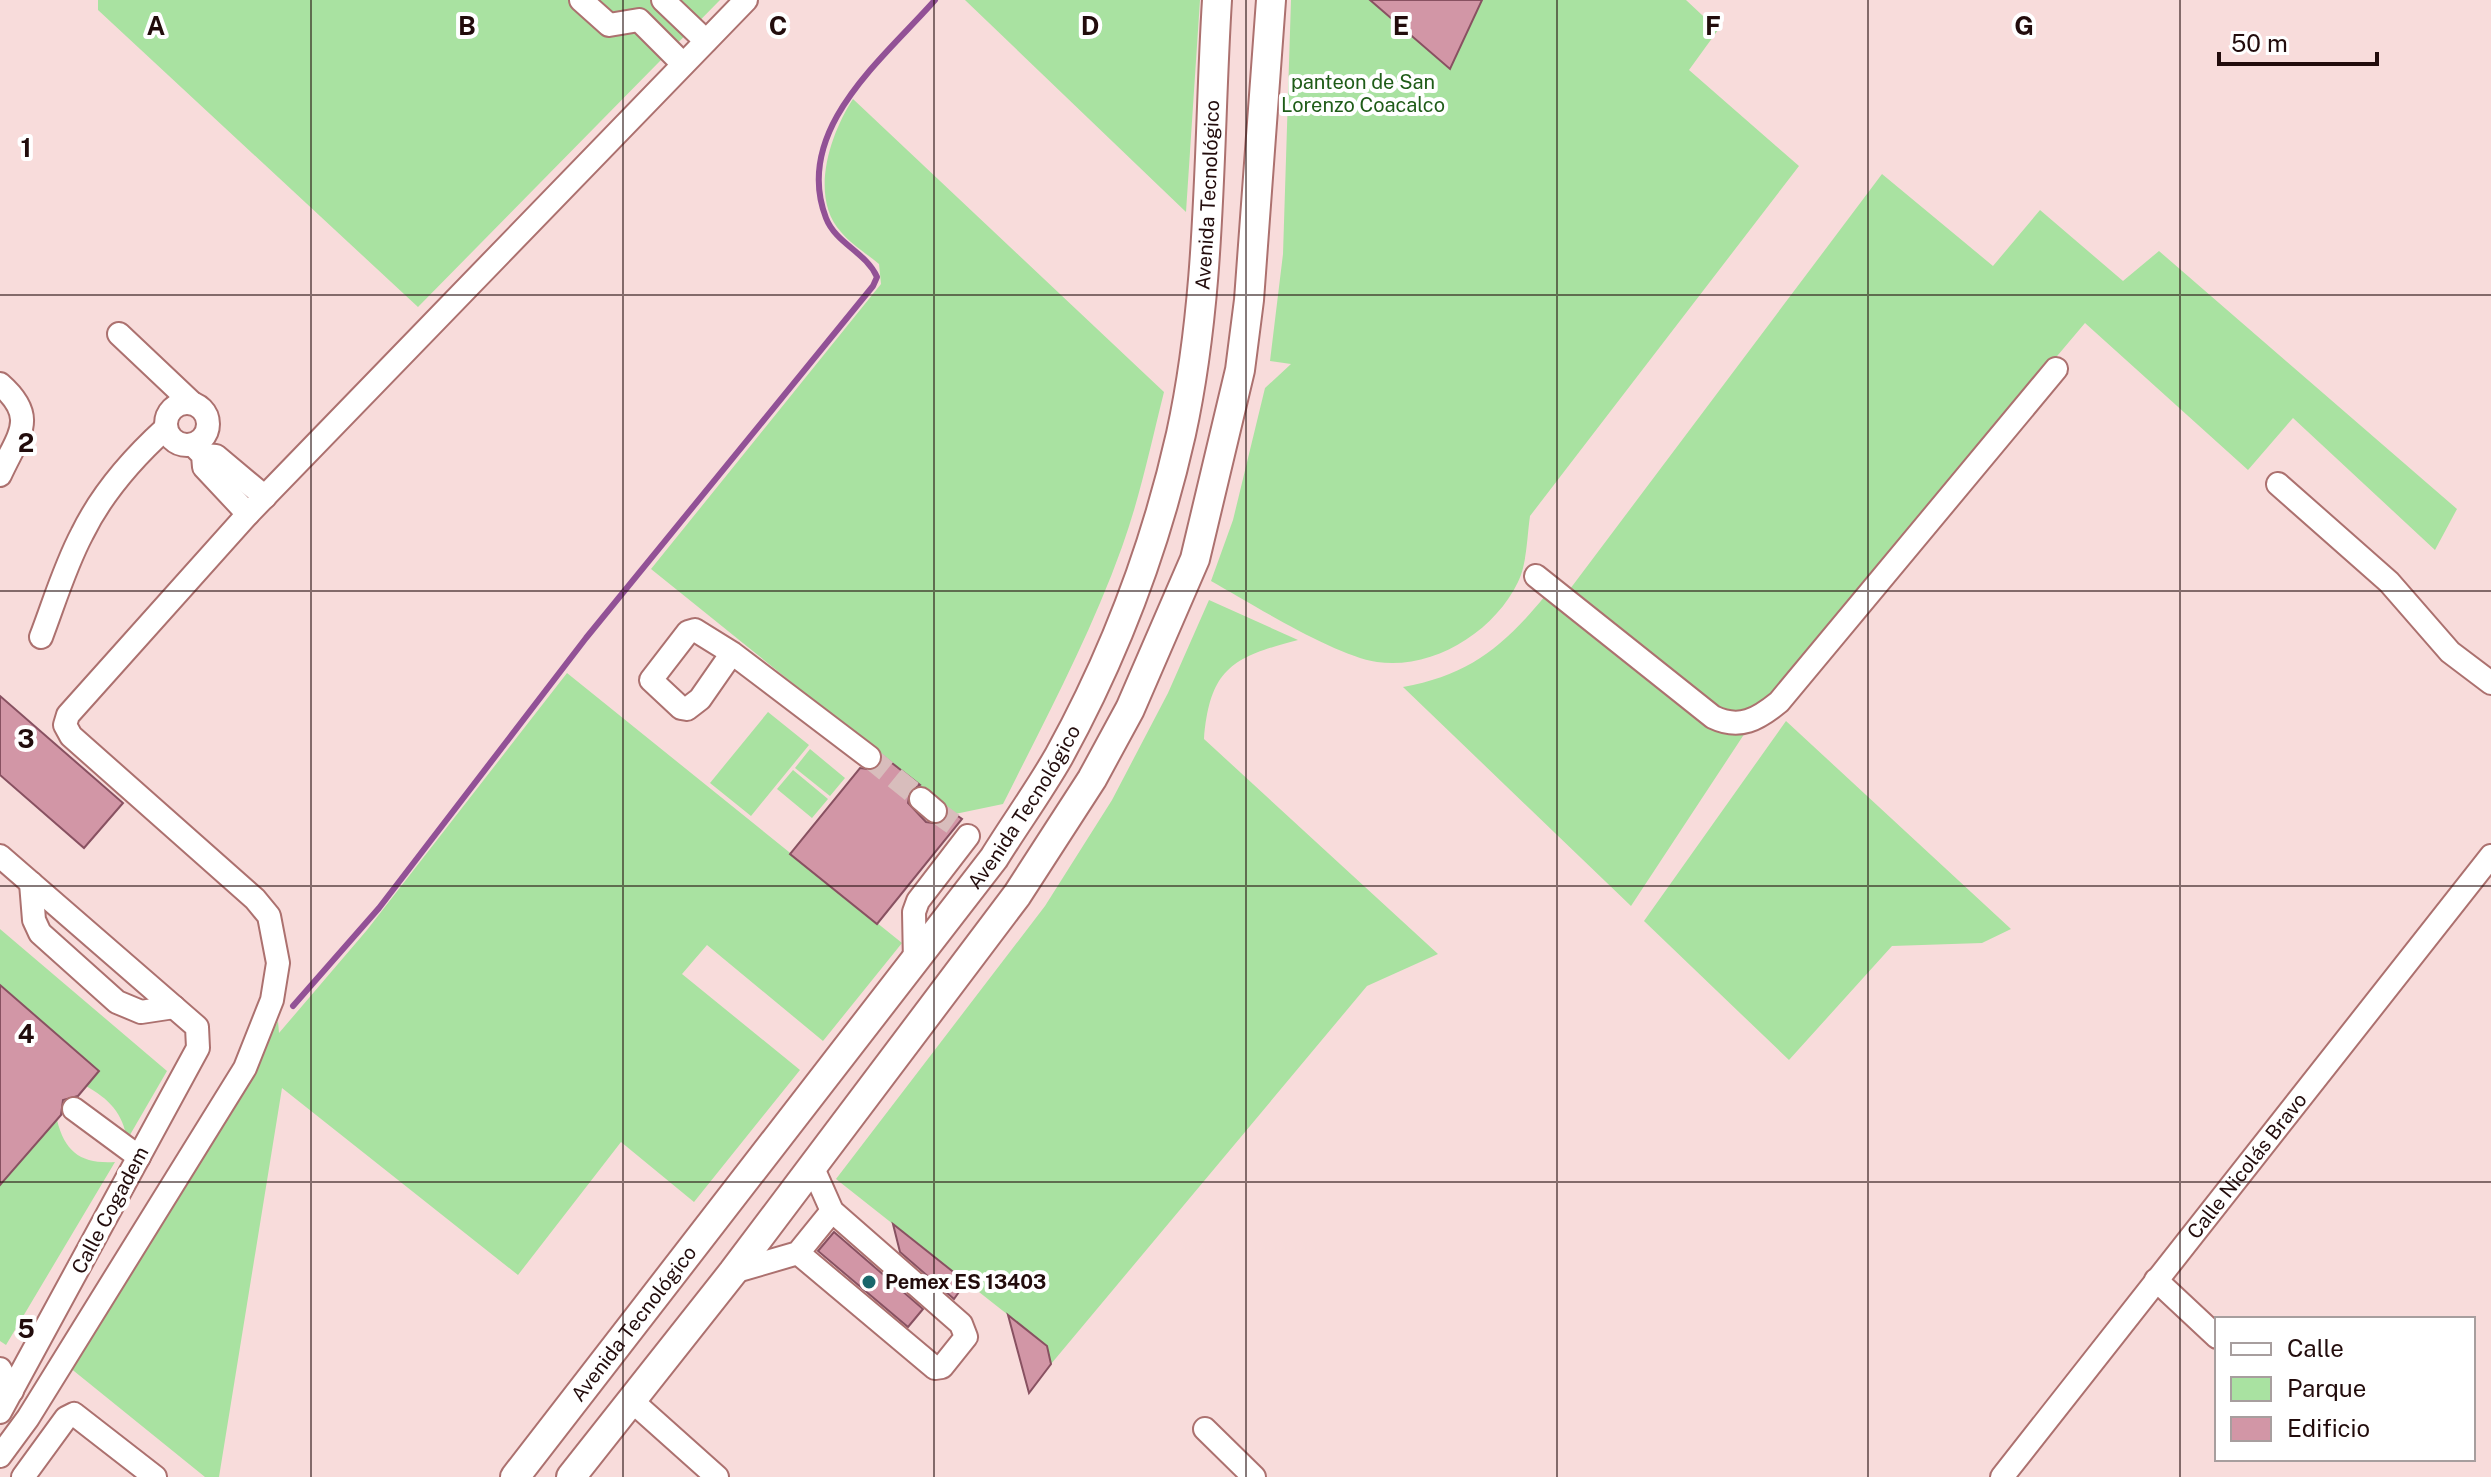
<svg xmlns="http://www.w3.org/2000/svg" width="2491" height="1477" viewBox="0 0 2491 1477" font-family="'Public Sans',sans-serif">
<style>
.green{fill:#a9e2a1}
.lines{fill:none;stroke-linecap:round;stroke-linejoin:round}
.stream{stroke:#925196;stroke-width:6}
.building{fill:#d296a6;stroke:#885161;stroke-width:2}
.minor-tunnel{stroke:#d8bdbc;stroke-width:22;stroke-dasharray:22 11;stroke-linecap:butt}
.minor-casing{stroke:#ac716f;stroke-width:26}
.major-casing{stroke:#ac716f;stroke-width:32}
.minor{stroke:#fff;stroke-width:22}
.major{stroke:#fff;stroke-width:28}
.grid{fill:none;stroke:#220c0c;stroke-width:2;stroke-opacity:0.55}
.poi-dot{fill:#18666b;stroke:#fff;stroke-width:3}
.labels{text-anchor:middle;stroke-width:8;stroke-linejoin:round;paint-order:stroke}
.park-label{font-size:20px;fill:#1f5c18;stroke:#fff}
.street-label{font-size:20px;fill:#220c0c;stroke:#fff}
.poi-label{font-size:20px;font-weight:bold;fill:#220c0c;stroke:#fff;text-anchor:start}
.grid-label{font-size:26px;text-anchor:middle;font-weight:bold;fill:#220c0c;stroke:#fff;stroke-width:8;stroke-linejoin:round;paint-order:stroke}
</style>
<rect width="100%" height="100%" fill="#f8dcdb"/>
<path class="green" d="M98,0H720L418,307L98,10Z
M965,0H1200L1186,212Z
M1291,0H1370L1450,68L1482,0H1686L1718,30L1689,70L1799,166L1530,516C1527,536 1527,564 1518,582C1494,632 1433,670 1377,662C1333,655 1252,604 1211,581L1233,520L1265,388L1291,364L1270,361L1283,254Z
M853,99L1164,392C1151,444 1140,497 1122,547C1090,636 1045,720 1003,804L955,814L651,569L881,284L879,264C867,254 851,244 841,232C809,197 830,134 853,99Z
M1882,174L1993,266L2040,210L2123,281L2159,251L2457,509L2435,550L2293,418L2248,470L2085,323L1766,701L1631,906L1403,687C1469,675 1503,647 1545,596L1558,605Z
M1209,600L1298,640C1233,657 1210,668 1204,739L1438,954L1367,986L1051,1364L1046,1345L836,1179L1045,906L1112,800L1168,693Z
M567,673L902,943L823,1041L707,945L682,974L800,1070L694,1202L621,1142L518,1275L282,1088L219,1477H205L69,1367L226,1119L278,1021L279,1033L367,930Z
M768,712L809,745L751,816L710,783Z
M1786,721L2011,929L1982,943L1892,946L1789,1060L1644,921Z
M810,749L845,778L830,796L795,768Z
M793,770L828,799L812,818L777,789Z
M0,929L167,1071L127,1140C123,1113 109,1099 86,1086L99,1071L0,985Z
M57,1120C65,1153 82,1164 115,1162L6,1345L0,1341V1185Z"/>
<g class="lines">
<path class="stream" d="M293,1006L379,908L586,638L873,286L877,277C866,252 836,244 826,218C792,130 884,58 935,0"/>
</g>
<path class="building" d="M1370,0H1482L1450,69Z
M0,696L123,803L84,848L0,775Z
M883,756L920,785L910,791L908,803L926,822L940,824L946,819L948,809L962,819L877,924L790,854L860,768L875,770Z
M0,985L99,1071L78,1096L63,1100L61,1115L0,1185Z
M893,1224L966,1282L954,1299L900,1252Z
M834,1232L923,1309L908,1327L818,1251Z
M1008,1315L1047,1346L1051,1364L1029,1393Z"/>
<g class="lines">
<path class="minor-tunnel" d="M869,757L921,799
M935,811L956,826"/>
<g class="minor-casing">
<g id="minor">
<path d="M581,0L609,25L639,20L683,64"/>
<path d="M663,0L706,41"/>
<path d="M119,334L192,403"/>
<path d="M0,384C39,418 18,435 0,475"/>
<circle cx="187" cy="424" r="21"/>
<path d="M193,445L203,455L204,467L248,514"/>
<path d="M203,455L216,456L265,497"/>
<path d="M2278,484L2389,582L2450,652L2491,683"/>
<path d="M1536,576L1713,717C1740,730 1758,719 1779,702L2056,369"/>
<path d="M41,637C54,603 65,566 82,534C101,495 134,457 166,428"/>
<path d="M732,653L700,699L687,709L681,708L651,680L688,632L695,630L732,653L869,757"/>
<path d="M921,799L935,811"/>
<path d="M0,856L197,1027L198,1048L0,1412"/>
<path d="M31,883L34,920L40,933L117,1002L141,1012L174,1007"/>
<path d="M915,963L914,912L918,901L968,836"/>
<path d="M74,1109L139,1157"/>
<path d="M798,1253L935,1368L942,1367L966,1337L961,1324L832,1211L812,1166"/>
<path d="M733,1272L798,1253L832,1211"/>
<path d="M2156,1280L2217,1337"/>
<path d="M0,1369L12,1391"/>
<path d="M632,1401L717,1477"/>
<path d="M1205,1429L1254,1477"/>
<path d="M0,1456L28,1418L245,1068L272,1000L278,963L269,916L255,899L71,736L65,725L68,715L248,514L746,0"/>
<path d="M23,1477L66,1418L74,1414L155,1477"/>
<path id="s1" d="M2002,1477L2491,856"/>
</g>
</g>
<g class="major-casing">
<g id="major">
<path id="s2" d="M515,1477L994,858C1015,824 1039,791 1059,756C1114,656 1156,545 1181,434C1212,292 1208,144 1217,0"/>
<path d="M571,1477L733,1272L1017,895L1092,779L1130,709L1195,559L1240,370L1249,300L1271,0"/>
</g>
</g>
<use href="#minor" class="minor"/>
<use href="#major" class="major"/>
</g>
<path class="grid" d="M311,0V1477M623,0V1477M934,0V1477M1246,0V1477M1557,0V1477M1868,0V1477M2180,0V1477M0,295H2491M0,591H2491M0,886H2491M0,1182H2491"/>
<circle class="poi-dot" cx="869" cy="1282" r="8"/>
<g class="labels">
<g class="park-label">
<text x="1363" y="89">panteon de San<tspan x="1363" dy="23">Lorenzo Coacalco</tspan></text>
</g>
<g class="street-label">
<text dy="7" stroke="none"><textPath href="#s2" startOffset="1490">Avenida Tecnológico</textPath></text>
<text dy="7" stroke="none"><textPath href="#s2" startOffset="842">Avenida Tecnológico</textPath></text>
<text dy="7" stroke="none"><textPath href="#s1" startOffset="396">Calle Nicolás Bravo</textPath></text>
<text transform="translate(110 1210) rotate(-62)" y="7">Calle Cogadem</text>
<text dy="7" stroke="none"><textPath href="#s2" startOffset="194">Avenida Tecnológico</textPath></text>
</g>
<g class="poi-label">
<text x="885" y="1289">Pemex ES 13403</text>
</g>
</g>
<g class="grid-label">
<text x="156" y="35">A</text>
<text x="467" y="35">B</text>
<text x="778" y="35">C</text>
<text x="1090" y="35">D</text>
<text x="1401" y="35">E</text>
<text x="1713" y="35">F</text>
<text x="2024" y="35">G</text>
<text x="26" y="157">1</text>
<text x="26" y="452">2</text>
<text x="26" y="748">3</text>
<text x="26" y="1043">4</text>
<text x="26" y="1338">5</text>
</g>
<rect x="2215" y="1317" width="260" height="144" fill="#ffffff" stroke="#a79e9e" stroke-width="2"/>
<rect x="2231" y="1343" width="40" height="12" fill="#ffffff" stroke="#a79e9e" stroke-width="2"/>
<text x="2287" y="1357" font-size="24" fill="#220c0c">Calle</text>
<rect x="2231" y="1377" width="40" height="24" fill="#a9e2a1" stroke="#a79e9e" stroke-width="2"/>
<text x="2287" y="1397" font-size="24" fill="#220c0c">Parque</text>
<rect x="2231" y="1417" width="40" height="24" fill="#d296a6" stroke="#a79e9e" stroke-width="2"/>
<text x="2287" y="1437" font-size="24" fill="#220c0c">Edificio</text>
<path d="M2219 52v12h158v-12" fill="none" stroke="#220c0c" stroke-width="4"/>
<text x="2231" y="52" font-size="24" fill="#220c0c" stroke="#ffffff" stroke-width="6" paint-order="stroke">50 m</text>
</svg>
